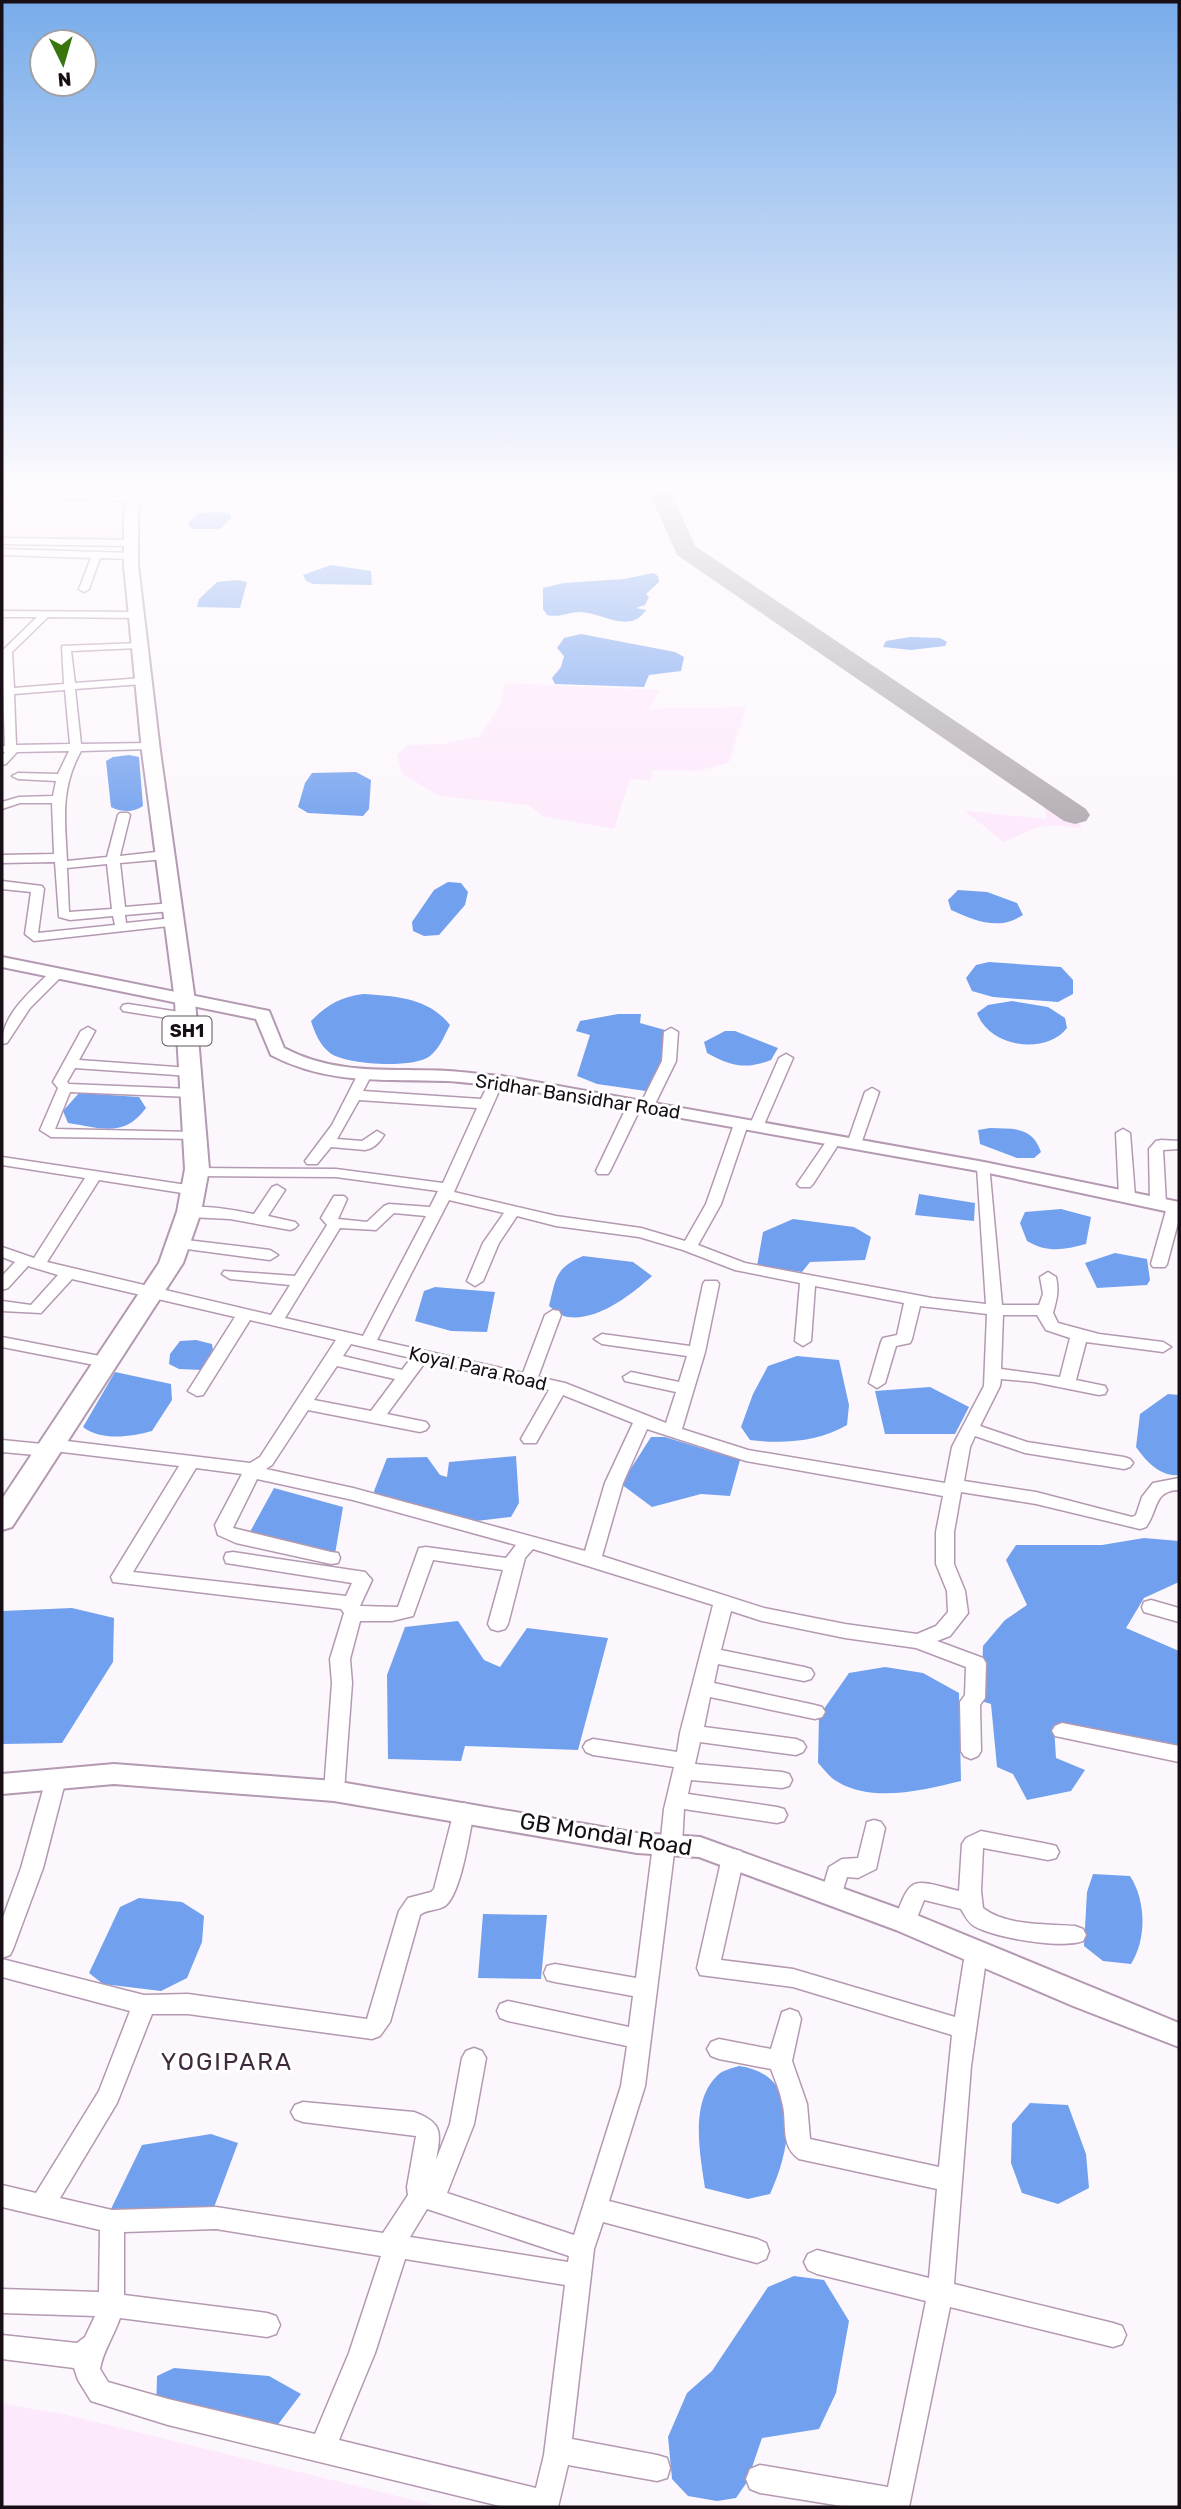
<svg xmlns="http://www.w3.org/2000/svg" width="1181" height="2509" viewBox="0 0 1181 2509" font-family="Rubik,sans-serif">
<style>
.built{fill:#fde9fc}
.water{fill:#71a0ee}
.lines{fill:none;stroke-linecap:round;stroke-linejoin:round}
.taxiway{fill:#b2acb2;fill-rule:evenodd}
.minor-casing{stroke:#b399b1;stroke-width:3}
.tertiary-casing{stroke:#b399b1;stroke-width:4}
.primary-casing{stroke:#b399b1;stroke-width:4}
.minor{fill:#fff;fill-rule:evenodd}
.tertiary{fill:#fff;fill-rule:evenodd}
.primary{fill:#fff;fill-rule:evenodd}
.labels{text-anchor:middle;stroke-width:6;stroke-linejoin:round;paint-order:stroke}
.shield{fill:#fff;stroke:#5d565c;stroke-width:2}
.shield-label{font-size:18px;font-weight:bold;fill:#170e16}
.street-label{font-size:19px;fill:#170e16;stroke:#fff}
.near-street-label{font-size:23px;fill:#170e16;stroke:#fff}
.near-neighbourhood-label{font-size:24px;letter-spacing:2px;fill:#3f2a3e;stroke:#fff}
</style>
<rect width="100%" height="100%" fill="#fcf7fc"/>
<path class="built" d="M2,492H132L127,541L76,544L2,540Z
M505,683L660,690L649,709L746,707L729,762L699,771L652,770L651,780L630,779L614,829L542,816L529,805L440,796L402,774L397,755L408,745L443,744L480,736L501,704Z
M1040,790L1075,815L1082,828L1051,825L1035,828L1004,842L965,811L1047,819Z
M2,2404L59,2413L442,2507H2Z"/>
<path class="water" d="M221,512L230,514L231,518L220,529H191L188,523L198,513Z
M331,565L371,571L372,585L313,584L306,581L303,575Z
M653,573L658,576L659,582L646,594L649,597L645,605L636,608L646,610C630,635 601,612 580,612C568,612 560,618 547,615L543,609V588L564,583L624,579Z
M238,580L247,582L240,608L197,607L199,599L217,582Z
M581,634L675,652L684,657L681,671L649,675L644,687L555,684L552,678L561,667L564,656L557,648L564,638Z
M910,637L940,638L947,642L945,646L911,650L883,647L886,641Z
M129,755L139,757L143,806C133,813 121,812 111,807L106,761L113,757Z
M356,772L371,780L369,809L363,816L308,813L298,807L305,783L312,773Z
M448,882L461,883L468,892L465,905L439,935L424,936L413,931L412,922L434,890Z
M958,890L987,892L1017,903L1023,915C998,931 976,921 951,910L948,900Z
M989,962L1061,967L1073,980V994L1058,1002L993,997L972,991L966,978L976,965Z
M363,994C396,996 429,998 450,1025C444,1036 440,1048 430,1056C413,1069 346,1065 330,1053C319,1044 315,1033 311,1021C327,1005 340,997 363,994Z
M1012,1001L1048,1007L1065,1018L1067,1028C1045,1056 989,1047 977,1013L988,1005Z
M618,1014H641L640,1023L665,1030L666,1061L646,1091L597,1084L577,1076L590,1035L576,1031L580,1021Z
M725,1031H735L778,1048L771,1060C746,1070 730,1066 707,1053L704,1042Z
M79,1093L139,1097L146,1108C124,1138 101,1128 68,1123L63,1111Z
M990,1128C1014,1129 1032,1126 1041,1152L1034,1158H1017L980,1144L978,1130Z
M919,1194L975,1203L974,1221L915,1215Z
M1061,1209L1091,1217L1086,1244C1064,1250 1047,1253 1027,1241L1020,1223L1025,1212Z
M793,1219L854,1227L871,1237L865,1260L810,1262L802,1272L757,1266L763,1232Z
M1115,1253L1147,1259L1150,1280L1147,1285L1097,1288L1085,1263Z
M583,1256L633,1262L652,1276C631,1295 598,1321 568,1317C561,1316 554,1310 549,1306C556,1278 555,1268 583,1256Z
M435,1287L495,1292L487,1332L451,1331L415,1321L424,1291Z
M196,1340L212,1344L214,1357L203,1370L179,1369L169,1364L170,1354L180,1341Z
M797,1356L839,1360L849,1405L847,1425C818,1442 783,1444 750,1440L741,1427L753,1394L768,1366Z
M115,1372L171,1384L172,1400L152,1431C130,1437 101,1441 83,1427Z
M930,1387L969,1407L955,1434H885L875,1391Z
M1168,1394L1179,1395V1475C1160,1477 1146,1461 1136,1447L1140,1414Z
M651,1437H665L740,1460L730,1496L701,1494L652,1507L621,1484Z
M516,1456L519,1503L511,1517L468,1522L379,1504L374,1491L387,1458L427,1457L440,1475L447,1477L449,1462Z
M274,1488L343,1507L334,1560L245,1541Z
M1144,1538L1179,1541V1582L1144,1598L1126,1628L1179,1651V1749L1054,1726L1056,1758L1085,1770L1071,1791L1027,1800L1013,1774L997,1767L991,1704L981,1701L983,1646L1005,1620L1027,1605L1006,1560L1016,1545H1102Z
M72,1608L114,1618L113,1662L62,1743L2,1744V1611Z
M458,1621L484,1660L500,1667L527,1628L608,1638L578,1750L465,1746L461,1761L388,1759L387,1675L405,1627Z
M885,1667L923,1673L959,1693L961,1781C924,1790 873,1803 838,1782C830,1778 824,1769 818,1763L819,1716L849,1673Z
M1093,1874L1130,1876C1146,1900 1147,1939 1131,1964L1103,1961L1084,1946L1087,1892Z
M139,1898L182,1902L204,1916L202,1942L187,1978L161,1991L103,1984L89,1973L120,1907Z
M483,1914L547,1915L541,1979L478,1978Z
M739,2066C805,2075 791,2149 770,2194L748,2199L705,2188C700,2154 689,2100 719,2074C724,2070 733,2068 739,2066Z
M1030,2103L1068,2105L1086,2154L1089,2188L1058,2204L1022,2193L1011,2163L1012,2124Z
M211,2134L238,2143L213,2210L110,2211L142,2145Z
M794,2276L824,2280L849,2321L836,2393L819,2429L762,2438L747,2482L736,2498L717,2501L688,2496L672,2479L668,2437L687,2393L712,2371L768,2287Z
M174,2368L269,2376L301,2394L267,2439L156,2412L157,2376Z"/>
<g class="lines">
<path class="taxiway" d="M649,492H671L695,546L1086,809L1090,815L1086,821L1075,824L1064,821L677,555Z"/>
<g class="minor-casing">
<path id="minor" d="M2,492L133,495L137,498L133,501L2,497Z
M2,538L131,540L136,543L131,546L2,544Z
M2,549L131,553L136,556L131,559L100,558L89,589L84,592L79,589L91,558L2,555Z
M2,611L135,612L140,615L135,618L48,617L12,652L14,688L64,684L62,646L142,643V647L138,648L71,651L75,683L143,678L148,681L143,684L75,689L81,744L150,743L156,746L150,749L81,751C60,789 65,819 67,861L107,857L118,815L120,813H128L130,815L120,856L165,851L171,855L165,859L120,863L125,907L172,903L178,907L172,911L125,915L126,923L174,918L178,919V925L34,941L25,934L31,892L2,889V881L42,886L44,889L38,933L115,925L113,916L70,920L59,917L55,862L2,863V855L54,854L52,803H20L2,809V802L19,797L53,796L56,781L18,779L12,776L18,773L58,774L69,751L17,752L6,764L2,765V756L5,752H2V746H5L2,651L37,617H2ZM65,690L70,744L16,745L14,694ZM107,864L112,909L69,912L67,868Z
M57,969L64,973L62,976L30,1008L7,1043L2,1044C2,1013 32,991 52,970Z
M128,1004L186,1013L193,1017L186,1021L123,1011L121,1008L123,1005Z
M88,1027L95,1031L79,1060L190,1068L197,1072L190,1076L75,1068L67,1082L69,1084L191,1089L198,1093L191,1097L70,1092L55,1129L194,1132L199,1133L201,1136L199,1139L51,1137L40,1130L58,1088L53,1082L81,1031Z
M671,1028L678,1032L676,1061L654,1106L647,1110L641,1107L610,1171L608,1174H598L596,1171L628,1104L635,1100L641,1103L662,1061L664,1032Z
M786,1054L793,1058L763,1127L761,1130H751L749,1127L779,1058Z
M364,1072L371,1076L363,1091L481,1099L492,1077H502L504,1080L454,1192L556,1216L641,1228L685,1241L706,1204L734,1124L741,1120L746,1121L748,1124L721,1204L698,1245L745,1263L932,1298L986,1304L977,1167L979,1164H989L1002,1305H1039L1043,1294L1040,1277L1048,1272L1056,1277C1059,1292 1057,1298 1053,1313L1058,1323L1099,1334L1163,1342L1171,1347L1163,1352L1086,1342L1076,1380L1105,1386L1107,1390L1105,1394L1099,1395L1034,1382L1001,1379L1000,1386L980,1426L1027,1442L1124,1457L1130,1459L1133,1463L1130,1467L1124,1469L1025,1453L975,1436L970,1447L964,1481L1036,1492L1132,1517L1136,1515L1142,1497L1153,1483L1179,1478V1490C1153,1491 1159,1509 1146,1527L1140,1529L1036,1504L961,1492L954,1532V1564L965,1591L968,1613L950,1636L937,1641L983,1658L986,1663L985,1698L980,1705L981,1751L978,1756L971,1759L964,1756L961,1751L960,1702L965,1695L966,1667L916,1648L845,1638L762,1621L731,1611L721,1650L804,1667L811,1669L814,1674L811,1679L804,1681L718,1664L714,1683L815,1705L822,1707L825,1712L822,1717L815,1719L710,1697L704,1727L796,1739L803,1742L806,1747L803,1752L796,1755L700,1742L695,1764L782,1772L789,1774L792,1780L789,1786L782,1788L691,1780L688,1794L777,1807L784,1809L787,1815L784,1821L777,1823L684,1809L682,1845L678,1851L674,1853L645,2086L609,2201L757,2239L766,2243L769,2251L766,2259L757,2263L603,2222L594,2249L572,2439L657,2455L667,2458L670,2468L667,2478L657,2481L568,2465L558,2507H504L168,2425L91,2401L78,2380L74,2368L2,2359V2335L77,2343L85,2337L95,2316L2,2313V2289L99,2292L100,2230L2,2207V2185L36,2193L99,2091L130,2011L2,1977V1959L144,1995L188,1994L367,2019L399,1911L408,1898L431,1892L434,1889L454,1811L457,1805L464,1803L471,1805L474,1811C470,1831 461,1895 445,1906C437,1911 427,1909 420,1915L390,2022L380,2036L372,2039L188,2014H152L117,2103L60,2198L112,2210L216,2207L383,2233L408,2195L407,2187L416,2136L303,2122L295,2119L291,2112L295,2105L303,2102L414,2112C443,2123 441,2132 436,2160L450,2124L462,2058L466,2051L474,2048L482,2051L486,2058L474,2124L447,2193L574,2235L621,2086L627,2046L508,2021L500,2018L497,2011L500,2004L508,2001L629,2027L633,1996L555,1982L547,1980L544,1973L547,1966L555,1964L636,1978L653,1845L657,1839L661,1838L664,1809L674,1767L593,1755L586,1752L583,1747L586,1742L593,1739L677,1752L680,1733L713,1605L533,1549L525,1558L508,1624L505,1629L498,1631L491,1629L488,1624L503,1570L433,1560L413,1616L392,1621H360L350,1659L352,1683L344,1791L341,1797L334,1799L327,1797L324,1791L332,1683L330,1659L344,1613L341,1609L113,1582L111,1577L179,1466L54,1451L46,1456L2,1452V1440L42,1444L50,1439L250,1463L260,1457L336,1340L250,1320L203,1395L197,1396L188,1391L235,1317L72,1279L41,1313L2,1311V1301L31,1305L58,1275L28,1266L8,1288L2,1290V1276L15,1262L2,1257V1247L34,1258L85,1178L2,1165V1157L200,1187L203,1190L200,1193L195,1195L99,1180L47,1262L271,1315L290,1285L230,1279L222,1274L224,1271L295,1276L327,1225L321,1218L334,1196H344L347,1199L338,1219L367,1222L384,1206L389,1204L430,1207L438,1191L336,1177L196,1176L189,1172L196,1168L336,1169L443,1183L477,1108L359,1100L337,1139L362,1141L377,1131L384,1135C380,1142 373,1149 365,1150L331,1147L317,1164H307L305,1161L332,1125L357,1076ZM449,1200L504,1213L483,1243L467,1281L475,1286L483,1281L499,1243L517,1216L556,1226L639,1237L683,1250L735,1270L800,1283L795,1341L803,1346L811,1341L815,1286L904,1303L897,1335L883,1338L881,1342L869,1383L877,1388L885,1383L896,1346L910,1343L912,1339L920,1306L987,1314L984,1386L952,1447L945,1483L748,1450L682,1429L705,1352L719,1284L717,1281H705L703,1284L690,1346L602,1334L594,1339L602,1344L687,1356L679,1382L631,1372L623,1377L625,1381L676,1392L666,1423L565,1383L538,1377L561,1315L559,1311L553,1310L545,1315L523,1373L377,1340ZM394,1213L426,1216L363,1336L285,1318L340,1228L376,1230ZM1003,1315H1037L1046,1330L1070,1338L1060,1377L1001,1369ZM351,1344L411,1358L402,1370L343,1356ZM426,1361L549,1390L521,1439L524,1443H536L563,1395L633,1423L605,1483L585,1551L353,1488L266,1469L272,1465L308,1410L420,1432L426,1430L429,1426L426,1422L387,1414ZM337,1366L395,1379L371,1411L314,1400ZM647,1429L746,1461L943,1496L936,1532V1564L947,1591L948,1612L936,1626L917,1634L845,1624L764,1608L602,1556L623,1483ZM196,1468L242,1474L215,1525L218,1535L236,1543L331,1564L338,1563L340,1558L338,1553L331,1552L233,1528L257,1479L353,1500L516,1545L506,1558L426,1547L419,1548L398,1607L360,1606L372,1580L365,1572L233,1552L226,1553L224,1558L226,1563L352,1583L346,1596L133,1572ZM427,2209L569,2256L568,2262L410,2237ZM216,2229L381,2256L349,2353L315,2434L168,2399L108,2382L100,2369C103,2351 114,2336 120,2318L267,2337L276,2334L280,2325L276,2316L267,2313L124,2295V2232ZM405,2259L565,2285L544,2455L536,2488L339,2440L375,2353Z
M872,1088L879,1092L861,1144L854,1148L849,1147L847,1144L865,1092Z
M1123,1129L1130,1133L1135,1196L1127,1201L1119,1196L1116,1133Z
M833,1138L840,1142L813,1184L810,1187H800L797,1184L828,1139Z
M1161,1140L1179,1141V1149L1163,1150L1166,1203L1158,1208L1150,1203L1149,1149L1156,1141Z
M277,1185L285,1190L268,1216L295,1222L298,1225L295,1228L290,1230L230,1219L189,1217L181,1212C193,1201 238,1211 254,1214L272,1187Z
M1175,1202L1179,1203V1219L1167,1264L1165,1267H1153L1151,1264L1167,1207Z
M178,1239L270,1250L278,1255L270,1260L172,1247L170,1244L172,1241Z
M2,1337L105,1357L113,1362L105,1367L2,1347Z
M1151,1600L1179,1608V1622L1144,1612L1142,1607L1144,1602Z
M1062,1723L1179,1746V1762L1055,1736L1052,1731L1055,1726Z
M56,1771L63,1773L66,1779L43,1868L13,1949L10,1955L2,1958V1920L21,1868L46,1779L49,1773Z
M874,1820L881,1822L885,1828L876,1869L858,1878L847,1877L840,1900L832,1903L824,1900L821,1894L829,1867L842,1859L858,1858L867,1822Z
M981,1831L1048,1844L1056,1846L1059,1852L1056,1858L1048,1860L983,1848L981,1891L983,1908C1006,1926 1047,1924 1075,1926L1083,1929L1086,1935L1083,1941C1061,1949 995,1938 974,1926C968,1922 965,1916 961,1909L924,1900L913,1928L905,1931L897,1928L894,1922C911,1874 911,1879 959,1891L962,1844L966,1838Z
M733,1849L741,1851L744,1857L721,1960L793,1969L955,2017L965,1953L968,1947L976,1944L984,1947L987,1953L971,2066L954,2284L1113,2323L1122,2326L1126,2335L1122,2344L1113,2347L950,2307L909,2507H848L760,2493L750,2489L746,2479L750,2469L760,2465L888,2487L926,2301L817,2274L808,2270L804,2262L808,2254L817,2250L929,2278L937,2189L799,2159C779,2145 788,2122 782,2102C780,2091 775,2080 771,2069L719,2059L711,2056L707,2049L711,2042L719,2039L771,2049L782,2012L790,2009L798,2012L801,2019L792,2061L807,2104L810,2139L939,2167L952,2035L793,1987L700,1975L697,1968L722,1857L725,1851Z"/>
</g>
<g class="tertiary-casing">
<path id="tertiary" d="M2,957L269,1011L284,1048C337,1076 391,1068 448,1071C466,1072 484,1075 502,1076L984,1162L1179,1202V1214L984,1172L502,1086C484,1085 466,1082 447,1081C385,1079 328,1085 271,1055L256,1019L2,967Z
M114,1764L334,1781L637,1833L700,1837L914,1914L1179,2023V2047L1073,2006L896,1930L699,1857L637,1853L334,1801L114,1784L2,1794V1774Z"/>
</g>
<g class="primary-casing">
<path id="primary" d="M128,492H142L138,511V565L160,751L195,1001L209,1169L201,1212L183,1263L12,1527L2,1530V1499L159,1263L177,1212L185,1169L175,1001L142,751L124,565V511Z"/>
</g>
<use href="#minor" class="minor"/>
<use href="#tertiary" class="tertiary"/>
<use href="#primary" class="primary"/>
</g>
<linearGradient id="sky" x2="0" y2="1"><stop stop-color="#78acea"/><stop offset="0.58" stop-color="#fefbfe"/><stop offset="1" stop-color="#fefbfe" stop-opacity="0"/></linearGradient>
<rect width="1181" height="843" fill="url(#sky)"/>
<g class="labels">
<rect class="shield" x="162.5" y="1016.5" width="49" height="29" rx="5"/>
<g class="shield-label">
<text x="187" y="1037">SH1</text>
</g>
<g class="street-label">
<text transform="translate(578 1096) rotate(9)" y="7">Sridhar Bansidhar Road</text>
<text transform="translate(478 1368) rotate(13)" y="7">Koyal Para Road</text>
</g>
<g class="near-street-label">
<text transform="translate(606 1834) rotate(9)" y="8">GB Mondal Road</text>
</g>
<g class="near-neighbourhood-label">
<text x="227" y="2070">YOGIPARA</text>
</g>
</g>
<rect width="1181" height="2509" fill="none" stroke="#170e16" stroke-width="7"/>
<g transform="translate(63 63) rotate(175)"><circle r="33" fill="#ffffff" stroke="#a29fa2" stroke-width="2"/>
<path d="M0-5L12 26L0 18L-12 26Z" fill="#38750e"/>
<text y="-10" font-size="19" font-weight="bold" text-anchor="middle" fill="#170e16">N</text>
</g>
</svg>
